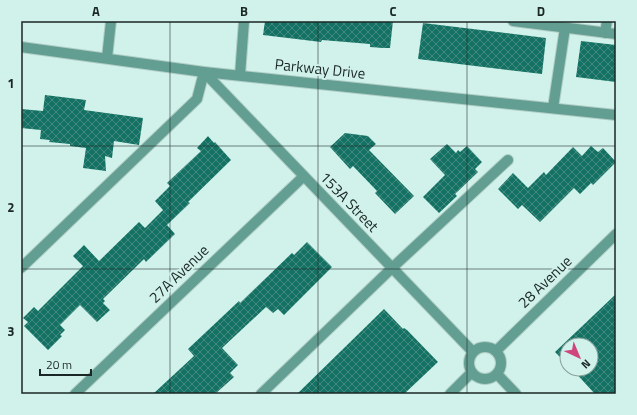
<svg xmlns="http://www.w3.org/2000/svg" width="637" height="415" viewBox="0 0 637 415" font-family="'Titillium Web',sans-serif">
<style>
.building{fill:url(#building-cross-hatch)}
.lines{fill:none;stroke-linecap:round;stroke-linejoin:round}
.lane-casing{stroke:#b0cdc6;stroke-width:12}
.street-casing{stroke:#b0cdc6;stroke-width:12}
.lane{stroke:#629e91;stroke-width:10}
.street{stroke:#629e91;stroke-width:10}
.grid{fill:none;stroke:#1b2724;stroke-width:1;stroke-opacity:0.55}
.labels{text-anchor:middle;stroke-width:4;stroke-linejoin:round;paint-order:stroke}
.street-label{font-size:15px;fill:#1b2724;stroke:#d1f2ea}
.neatline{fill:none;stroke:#1b2724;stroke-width:1.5}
.grid-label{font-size:13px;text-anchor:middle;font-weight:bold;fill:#1b2724}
</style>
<defs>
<pattern id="building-cross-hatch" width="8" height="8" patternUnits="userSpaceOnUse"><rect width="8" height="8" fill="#137263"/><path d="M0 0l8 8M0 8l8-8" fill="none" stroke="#45897e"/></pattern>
</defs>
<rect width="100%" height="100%" fill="#d1f2ea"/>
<path class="building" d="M265,21H393L390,48H383L370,47V44L322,40L321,42L263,35Z
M423,23L546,38L542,74L418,59Z
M581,41L616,45V82L576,77Z
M45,95L86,100L84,110L143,118L139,145L114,141L112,158L105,156L106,171L83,168L86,148L70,146V144L49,142L50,140L40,139L41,130L21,128V109L43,111Z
M345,133L368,136L376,144L369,150L414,196L395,214L375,193L377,191L353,166L350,169L330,147Z
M208,136L214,143L215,142L231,160L188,202L190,203L167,225L175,234L146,262L144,259L103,299L105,301L103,303L110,310L97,322L80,305L60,325L65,330L60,335L62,336L48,350L24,326L28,322L23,318L34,307L38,311L83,266L73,256L84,245L99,261L139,222L145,228L163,210L155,201L170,186L167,183L201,151L197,148Z
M447,144L456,153L458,150L460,152L467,146L482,162L475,169L478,172L455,194L457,196L439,213L423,197L445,175L430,159Z
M591,146L598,152L603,148L616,162L593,185L591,183L580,194L574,188L540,222L522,205L518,209L498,189L513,173L528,188L544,172L546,175L573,147L582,156Z
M307,242L332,267L284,315L278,309L273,313L266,307L222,348L238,365L230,373L234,377L215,394H153L194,356L188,349L239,301L240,303L292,253L294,255Z
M616,294V394H595L572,369H591V345H567V364L555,352Z
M384,309L403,329L404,328L407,330L438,362L404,394H297Z"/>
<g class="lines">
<g class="lane-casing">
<path id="lane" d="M513,21L616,34
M605,33L607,21
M107,58L111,21
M240,75L244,21
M553,108L565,28
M21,268L197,99L204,72
M261,394L392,268L508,160"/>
</g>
<g class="street-casing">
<path id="street" d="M21,47L204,72L616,115
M204,72L473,352
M469 363a16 16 0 1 1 32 0a16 16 0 1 1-32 0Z
M496,351L616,234
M497,374L516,394
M75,394L304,176
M450,394L472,372"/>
</g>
<use href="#lane" class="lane"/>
<use href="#street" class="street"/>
</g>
<path class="grid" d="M170,21V394M318,21V394M467,21V394M21,146H616M21,269H616"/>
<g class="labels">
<g class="street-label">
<text transform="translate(320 69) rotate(6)" y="5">Parkway Drive</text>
<text transform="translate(349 202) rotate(46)" y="5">153A Street</text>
<text transform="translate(179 274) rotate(-44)" y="5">27A Avenue</text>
<text transform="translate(545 282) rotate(-44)" y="5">28 Avenue</text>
</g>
</g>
<rect width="637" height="415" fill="none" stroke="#d1f2ea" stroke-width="44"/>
<g transform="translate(579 357) rotate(136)"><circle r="19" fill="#d1f2ea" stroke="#88a19b"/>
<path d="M0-3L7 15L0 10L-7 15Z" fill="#cf457d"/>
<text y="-6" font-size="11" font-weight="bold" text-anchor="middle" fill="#1b2724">N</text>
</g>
<path d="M40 369v6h51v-6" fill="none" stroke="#1b2724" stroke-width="2"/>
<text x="46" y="369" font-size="12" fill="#1b2724" stroke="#d1f2ea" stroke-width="3" paint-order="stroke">20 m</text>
<rect x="22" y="22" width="593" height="371" class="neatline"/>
<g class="grid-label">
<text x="96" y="16">A</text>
<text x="244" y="16">B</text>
<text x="393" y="16">C</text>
<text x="541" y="16">D</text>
<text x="11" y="88">1</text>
<text x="11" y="212">2</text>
<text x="11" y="336">3</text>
</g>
</svg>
